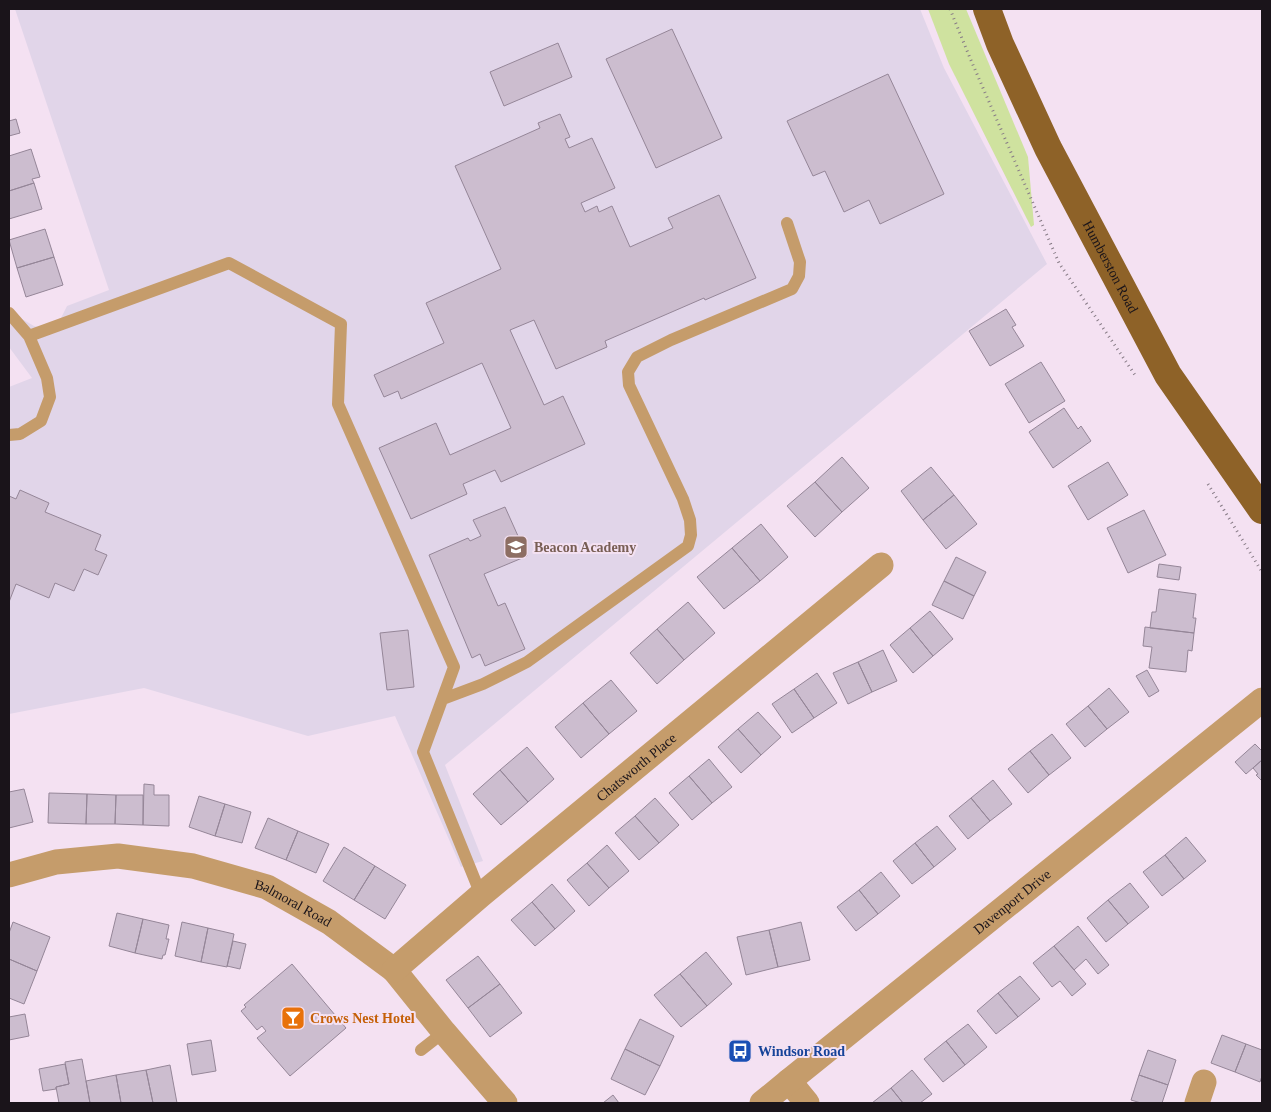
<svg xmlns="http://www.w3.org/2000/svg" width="1271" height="1112" viewBox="0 0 1271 1112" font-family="Georgia,serif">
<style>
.education{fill:#e1d5e9}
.green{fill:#cfe29f}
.building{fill:#ccbdcf;stroke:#958698}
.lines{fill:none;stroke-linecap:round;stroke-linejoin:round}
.path{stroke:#877b86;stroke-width:3;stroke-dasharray:1 4;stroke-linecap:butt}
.lane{stroke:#c59c6b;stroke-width:12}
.street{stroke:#c59c6b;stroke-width:25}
.primary{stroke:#8e6228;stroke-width:28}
.labels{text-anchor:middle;stroke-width:4;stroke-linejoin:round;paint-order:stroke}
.street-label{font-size:14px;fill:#1a141a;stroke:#f4e1f2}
.education-label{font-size:14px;font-weight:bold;fill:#785e54;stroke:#f4e1f2;text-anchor:start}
.food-label{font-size:14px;font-weight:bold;fill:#c56008;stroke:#f4e1f2;text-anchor:start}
.transit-label{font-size:14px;font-weight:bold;fill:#164399;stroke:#f4e1f2;text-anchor:start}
</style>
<rect width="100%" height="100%" fill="#f4e1f2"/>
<path class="education" d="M15,9H920L944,68L1047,264L445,765L483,861L461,867L395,716L308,736L144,688L9,714V387L32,378L9,347V319L15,315L34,326L42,328L58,324L67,306L109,290Z"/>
<path class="green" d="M928,9H966L1028,157L1034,225L1031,227L949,64Z"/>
<path class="building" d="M672,29L722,138L656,168L606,59Z
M558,43L572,77L504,106L490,72Z
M888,74L944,194L880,224L869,200L844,212L825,171L813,176L787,121Z
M560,114L570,137L565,139L569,148L592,138L615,188L581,203L585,212L597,206L599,212L612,206L630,247L673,228L668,218L719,195L756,278L705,300L704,298L605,341L607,347L556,369L534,320L510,330L544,405L563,396L585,444L501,482L495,470L463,484L467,494L411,519L379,448L436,423L450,455L511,428L482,363L401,399L398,391L384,397L374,375L444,343L426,303L501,269L455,166L540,128L538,123Z
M16,119L20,133L9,136V121Z
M31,149L40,177L32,179L34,183L9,191V156Z
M34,183L42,209L9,219V191Z
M45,229L54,257L17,268L9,240Z
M54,257L63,285L26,297L17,268Z
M1006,309L1016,325L1012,327L1024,346L990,366L969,331Z
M1041,362L1065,401L1029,423L1005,384Z
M1064,408L1078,429L1081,426L1091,441L1053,468L1029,432Z
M842,457L869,488L842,512L815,482Z
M1108,462L1128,495L1088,520L1068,486Z
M931,467L954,495L923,520L901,491Z
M815,482L842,512L815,537L787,506Z
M20,490L49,503L45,512L101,535L95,550L107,555L98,575L84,569L74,591L55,583L49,598L16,584L9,602V496L16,499Z
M954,495L977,524L946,549L923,520Z
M505,507L527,556L484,574L498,606L505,603L525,649L485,666L480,654L472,658L429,555L468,538L470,541L481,536L473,520Z
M1144,510L1166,555L1128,573L1107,528Z
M761,524L788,557L760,581L732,548Z
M732,548L760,581L724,609L697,577Z
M956,557L986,572L974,596L944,581Z
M1159,564L1181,567L1179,580L1157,577Z
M944,581L974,596L963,619L932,605Z
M1159,589L1196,594L1193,618H1196L1194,633L1150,628L1152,612H1156Z
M688,602L715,633L684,660L657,629Z
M930,611L953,639L933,656L910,628Z
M1145,627L1194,633L1192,651L1188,650L1186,672L1149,668L1152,647L1143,646Z
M910,628L933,656L913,673L890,645Z
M657,629L684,660L657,684L630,653Z
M408,630L414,687L387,690L380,633Z
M883,650L897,681L872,692L858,662Z
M858,662L872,692L848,704L833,673Z
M1147,670L1159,691L1149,697L1136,676Z
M817,673L837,703L814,718L794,689Z
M611,680L637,711L609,734L583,703Z
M1109,688L1129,712L1107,729L1088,706Z
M794,689L814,718L792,733L772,704Z
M583,703L609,734L581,758L555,727Z
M1088,706L1107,729L1085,747L1066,724Z
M758,712L781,737L761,755L738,729Z
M738,729L761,755L741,773L718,747Z
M1052,734L1071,758L1049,775L1030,751Z
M1255,744L1262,751V760L1246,774L1235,762Z
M527,747L554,779L528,802L500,770Z
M1030,751L1049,775L1028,793L1008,769Z
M709,759L732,787L712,803L689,776Z
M1262,760V781L1256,775L1258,774L1253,768Z
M500,770L528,802L501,825L473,794Z
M689,776L712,803L692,820L669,793Z
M993,780L1012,804L990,821L971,798Z
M144,784L154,785V795H169V826L143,825Z
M24,789L33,822L9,828V792Z
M49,793L87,794L86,824L48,823Z
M87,794L116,795L115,824H86Z
M116,795H143V825L115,824Z
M199,796L225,804L215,836L189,827Z
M655,798L679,825L659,843L635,816Z
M971,798L990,821L968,839L949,816Z
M225,804L251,812L242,843L215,836Z
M635,816L659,843L639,860L615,833Z
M268,818L298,831L286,860L255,848Z
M937,826L956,849L934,867L915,843Z
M298,831L329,844L316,873L286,860Z
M1186,837L1206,861L1184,879L1165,855Z
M915,843L934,867L912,884L893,861Z
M607,845L629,871L609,888L587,863Z
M344,847L375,866L354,900L323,881Z
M1165,855L1184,879L1162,896L1143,872Z
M587,863L609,888L589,906L567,880Z
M375,866L406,885L385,919L354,900Z
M881,872L900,896L878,914L859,890Z
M1130,883L1149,907L1128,924L1108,900Z
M552,884L575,911L555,929L532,902Z
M859,890L878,914L856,931L837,907Z
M1108,900L1128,924L1106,942L1087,918Z
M532,902L555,929L535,946L511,920Z
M117,913L143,919L135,953L109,946Z
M143,919L169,925L166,939H169L165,955H163L162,959L135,953Z
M13,922L50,937L37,971L9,959V933Z
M182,922L208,928L201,962L175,956Z
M801,922L810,960L778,967L769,930Z
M1078,926L1109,965L1098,974L1086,959L1074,970L1054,946Z
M208,928L234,934L227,967L201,962Z
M769,930L778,967L746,975L737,937Z
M233,941L246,944L240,969L227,966Z
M1054,946L1086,984L1072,996L1060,981L1052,987L1033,963Z
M706,952L732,984L707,1006L680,974Z
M478,956L500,984L468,1008L446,980Z
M9,959L37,971L24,1004L9,998Z
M292,964L346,1028L290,1076L257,1038L266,1031L262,1026L257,1030L241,1011L246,1007L244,1005Z
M680,974L707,1006L681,1027L654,995Z
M1020,976L1040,999L1018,1017L998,993Z
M500,984L522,1013L490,1037L468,1008Z
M998,993L1018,1017L996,1034L977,1011Z
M25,1014L29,1036L9,1040V1017Z
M640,1019L674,1036L660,1066L625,1049Z
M968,1024L987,1047L965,1065L946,1041Z
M1222,1035L1246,1044L1235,1072L1211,1063Z
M211,1040L216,1071L192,1075L187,1044Z
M946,1041L965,1065L943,1082L924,1059Z
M1246,1044L1262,1050V1076L1260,1082L1235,1072Z
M625,1049L660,1066L645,1095L611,1079Z
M1148,1050L1176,1060L1168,1085L1139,1075Z
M82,1059L90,1103H59L56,1087L69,1084L65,1062Z
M65,1064L69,1084L56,1087V1089L43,1091L39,1069Z
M170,1065L177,1103H153L146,1070Z
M146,1070L153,1103H121L116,1075Z
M912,1070L932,1094L920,1103H903L891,1088Z
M116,1075L121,1103H90L86,1081Z
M1139,1075L1168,1085L1162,1103H1141L1131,1100Z
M891,1088L903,1103H872Z
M613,1095L619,1103H603Z"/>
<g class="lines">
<path class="path" d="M950,9L970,58L1059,263L1135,375
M1208,484L1262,572"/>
<path class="lane" d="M9,313L29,336L47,378L50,397L41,421L20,434L9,435
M29,336L229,263L341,324L338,404L454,667L423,752L481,895
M443,699L483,684L527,662L688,546L691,535L690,520L683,499L629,385L628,372L637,357L671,340L792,289L799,276L800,262L787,223
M421,1050L444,1032"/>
<g class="street">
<path id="s1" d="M9,875L56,862L118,856L193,866L267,887L329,922L394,970L444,1032L505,1103"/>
<path id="s2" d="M394,970L481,895L881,565"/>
<path d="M789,1081L807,1103"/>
<path id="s3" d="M762,1103L789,1081L1262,700"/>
<path d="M1197,1103L1204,1082"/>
</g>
<path class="primary" id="s4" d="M987,9L1000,44L1048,148L1168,375L1262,510"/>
</g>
<defs>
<g id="school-square" transform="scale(1.25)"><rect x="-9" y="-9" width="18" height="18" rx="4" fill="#8d6e63" stroke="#f4e1f2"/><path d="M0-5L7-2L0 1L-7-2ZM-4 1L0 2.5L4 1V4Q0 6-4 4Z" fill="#fff"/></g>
<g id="bar-square" transform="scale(1.25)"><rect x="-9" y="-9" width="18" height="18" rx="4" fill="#e8710a" stroke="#f4e1f2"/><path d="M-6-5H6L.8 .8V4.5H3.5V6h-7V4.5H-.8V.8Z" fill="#fff"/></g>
<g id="bus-square" transform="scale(1.25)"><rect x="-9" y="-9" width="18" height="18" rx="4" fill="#1a4fb4" stroke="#f4e1f2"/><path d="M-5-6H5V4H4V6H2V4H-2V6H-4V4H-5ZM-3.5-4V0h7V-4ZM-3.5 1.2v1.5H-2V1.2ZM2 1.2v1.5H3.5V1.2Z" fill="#fff"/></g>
</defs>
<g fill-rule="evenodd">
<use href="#school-square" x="516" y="547"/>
<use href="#bar-square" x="293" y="1018"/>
<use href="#bus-square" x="740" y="1051"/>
</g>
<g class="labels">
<g class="street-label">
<text dy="5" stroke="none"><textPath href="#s4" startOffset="286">Humberston Road</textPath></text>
<text dy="5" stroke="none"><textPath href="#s2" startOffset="316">Chatsworth Place</textPath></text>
<text dy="5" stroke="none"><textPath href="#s3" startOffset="321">Davenport Drive</textPath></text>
<text dy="5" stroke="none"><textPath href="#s1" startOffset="294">Balmoral Road</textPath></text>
</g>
<g class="education-label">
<text x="534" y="552">Beacon Academy</text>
</g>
<g class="food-label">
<text x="310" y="1023">Crows Nest Hotel</text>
</g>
<g class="transit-label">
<text x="758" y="1056">Windsor Road</text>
</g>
</g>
<rect width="1271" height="1112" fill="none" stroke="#1a141a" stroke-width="20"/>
</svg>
